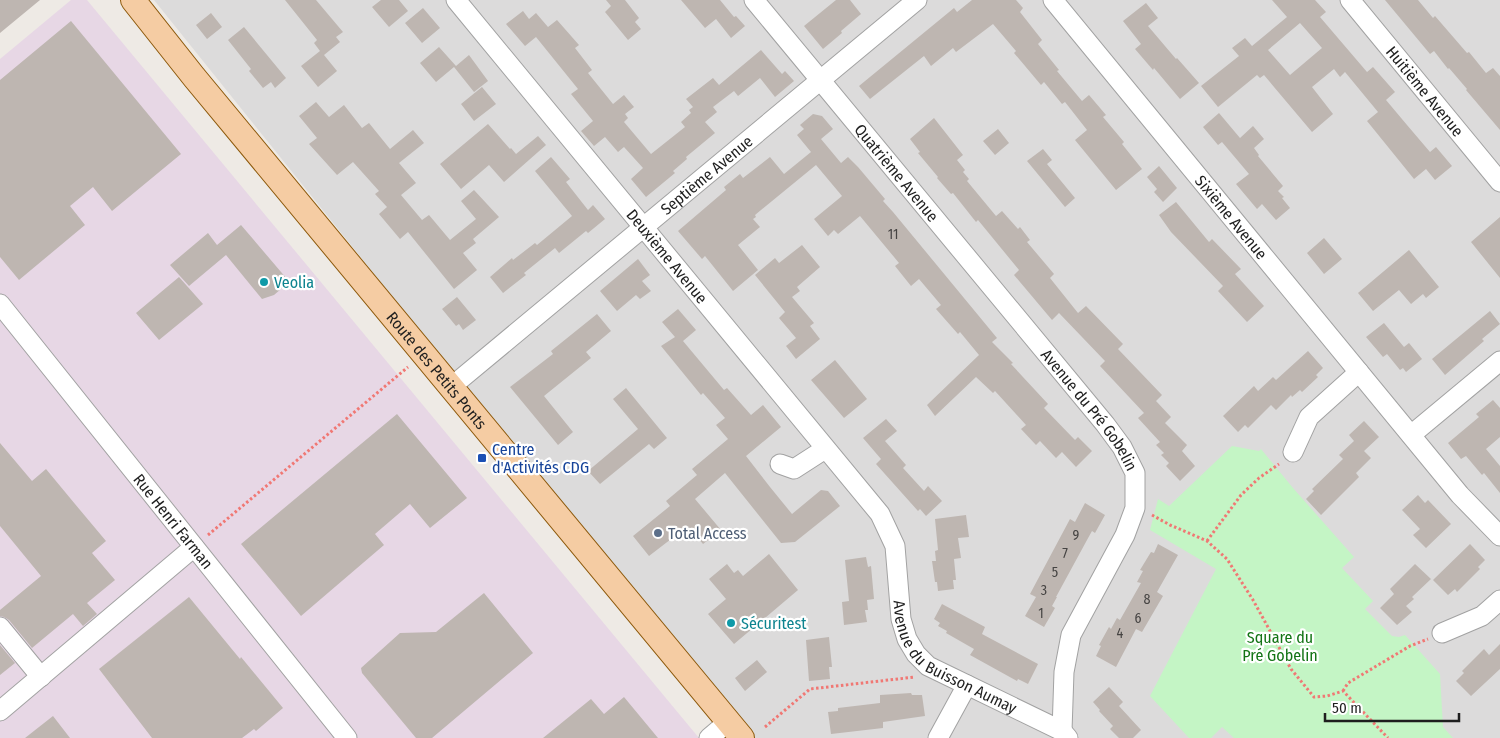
<svg xmlns="http://www.w3.org/2000/svg" width="1500" height="738" viewBox="0 0 1500 738" font-family="'Fira Sans Condensed',sans-serif">
<style>
.residential{fill:#dcdbdb}
.industrial{fill:#e7d7e5}
.park{fill:#c4f5c5}
.building{fill:#beb6b1;fill-rule:evenodd}
.lines{fill:none;stroke-linecap:round;stroke-linejoin:round}
.minor-casing{stroke:#a2a2a2;stroke-width:21}
.major-casing{stroke:#8d590b;stroke-width:26}
.path{stroke:#f07874;stroke-width:3;stroke-dasharray:2.5 2.5;stroke-linecap:butt}
.minor{stroke:#fff;stroke-width:19}
.major{stroke:#f5cca3;stroke-width:24}
.culture-dot{fill:#0f9aa8;stroke:#fff;stroke-width:2}
.transit-dot{fill:#1a4fb4;stroke:#fff;stroke-width:2}
.service-dot{fill:#5c6f8a;stroke:#fff;stroke-width:2}
.labels{text-anchor:middle;stroke-width:4.5;stroke-linejoin:round;paint-order:stroke}
.number-label{font-size:14px;fill:#464443}
.street-label{font-size:16px;fill:#1e1e1e;stroke:#fff}
.culture-label{font-size:16px;fill:#0d838f;stroke:#fff;text-anchor:start}
.transit-label{font-size:16px;fill:#164399;stroke:#fff;text-anchor:start}
.service-label{font-size:16px;fill:#4e5e75;stroke:#fff;text-anchor:start}
.park-label{font-size:16px;fill:#137415;stroke:#fff}
</style>
<rect width="100%" height="100%" fill="#eeeae5"/>
<path class="residential" d="M154,0H1500V738H747Z"/>
<path class="industrial" d="M71,0H87L699,738H0V59Z"/>
<path class="park" d="M1232,446L1259,451L1261,449L1293,488L1354,557L1342,568L1373,601L1365,609L1392,636L1399,637L1405,635L1440,674L1443,727L1453,738H1234L1222,727L1211,738H1189L1150,696L1216,569L1150,530L1158,499L1169,506Z"/>
<path class="building" d="M0,0H40L0,33Z
M285,0H316L343,32L336,37L340,42L324,55L337,71L318,87L301,66L320,51L314,43L317,40Z
M381,0H399L408,11L389,27L372,7Z
M606,0H625L639,18L635,22L641,29L628,40L605,12L611,6Z
M681,0H720L734,17L736,16L745,26L731,38L716,19L705,28Z
M836,0H850L861,14L841,31L842,33L823,49L804,26Z
M972,0H1016L1023,8L1020,12L1042,40L1038,44L1059,70L1057,71L1082,101L1089,95L1106,115L1103,117L1124,142L1122,144L1142,169L1116,190L1075,140L1087,130L1065,102L1062,104L1044,82L1041,85L1014,53L1016,51L993,24L956,52L953,48L931,66L924,56L870,99L859,86L954,8L957,12Z
M1272,0H1315L1326,12L1320,17L1367,72L1373,67L1395,92L1386,100L1407,125L1430,152L1436,147L1452,166L1435,180L1426,169L1414,179L1367,121L1378,112L1345,72L1340,77L1334,69L1312,87L1333,114L1312,132L1264,75L1260,78L1257,75L1218,107L1201,86L1239,56L1232,48L1245,38L1252,46L1287,17ZM1300,23L1322,48L1290,75L1268,50Z
M1385,0H1418L1433,18L1435,16L1467,53L1469,52L1486,73L1493,68L1500,76V130L1466,90L1467,89L1449,68L1448,69L1434,51L1430,54Z
M1146,3L1158,18L1148,26L1176,59L1177,58L1199,83L1180,99L1154,68L1153,70L1135,49L1141,44L1123,21Z
M423,8L440,28L422,43L405,23Z
M523,11L529,19L536,13L548,27L557,20L579,45L575,48L592,70L588,73L613,104L624,95L634,107L625,114L628,118L624,122L651,154L685,127L681,122L691,113L689,110L693,107L686,99L713,78L719,85L761,50L782,74L785,71L794,81L775,97L760,78L738,96L734,91L713,107L717,112L705,122L715,133L686,157L687,159L673,171L675,173L646,197L631,179L643,168L624,147L618,152L605,137L594,146L581,131L593,121L571,94L578,89L536,37L525,46L506,24Z
M211,13L222,27L207,39L196,25Z
M71,21L181,154L112,211L93,187L70,206L85,225L19,280L0,257V80Z
M244,27L286,78L275,88L271,82L263,88L249,71L251,69L228,40Z
M439,47L456,66L469,55L488,81L474,92L454,67L436,82L420,63Z
M482,87L496,104L474,121L461,104Z
M316,102L329,117L344,105L362,128L369,123L390,149L413,130L424,143L399,163L416,183L401,195L422,220L429,215L450,240L476,219L461,201L474,190L499,217L473,239L476,243L463,253L477,270L454,289L408,232L400,239L379,214L387,207L375,194L379,191L353,162L337,175L309,144L317,138L299,116Z
M1219,113L1240,138L1253,126L1264,139L1254,148L1259,155L1258,156L1283,186L1278,191L1284,197L1282,198L1290,208L1276,220L1262,204L1257,209L1236,184L1249,174L1222,142L1218,145L1203,127Z
M813,114L822,116L833,129L821,139L841,163L848,157L858,167L885,199L883,201L893,212L997,338L992,342L1013,363L1011,364L1048,404L1044,408L1075,440L1078,437L1092,451L1076,467L1062,452L1056,458L1040,441L1036,445L1021,429L1026,425L995,391L993,393L976,377L935,416L927,405L979,355L960,332L958,334L936,309L941,305L919,279L911,286L895,266L899,263L860,216L838,234L834,230L828,236L814,219L842,196L816,165L755,215L756,217L753,219L760,227L738,245L758,270L733,291L705,256L702,259L678,231L726,190L724,187L740,174L743,178L770,157L784,174L811,152L797,135L804,129L800,125Z
M934,118L963,155L957,160L965,170L963,172L969,179L967,181L996,216L1002,211L1018,229L1020,227L1030,240L1027,242L1054,274L1050,278L1078,313L1086,306L1123,344L1118,349L1162,395L1156,401L1171,417L1165,423L1187,445L1182,451L1195,466L1180,481L1166,466L1169,463L1161,455L1164,453L1156,445L1160,442L1138,418L1144,413L1100,366L1105,361L1059,313L1052,320L1014,275L1019,270L978,220L976,222L953,193L951,194L937,178L938,177L918,153L920,152L910,139Z
M488,124L510,149L511,148L516,154L538,136L546,145L504,182L489,165L461,189L440,164Z
M998,129L1009,143L995,155L983,141Z
M1043,149L1052,160L1047,164L1075,198L1065,207L1027,161Z
M551,157L570,179L566,182L588,210L593,205L605,219L588,233L586,231L559,253L555,248L524,273L526,275L503,293L490,277L512,258L513,260L535,243L537,245L572,216L535,171Z
M1159,166L1177,188L1163,202L1154,192L1157,189L1147,177Z
M1176,202L1209,242L1212,239L1241,269L1235,274L1264,306L1247,322L1218,291L1223,286L1171,232L1159,215Z
M1500,217V278L1471,242Z
M241,225L287,279L281,289L274,295L262,299L226,255L189,286L170,265L208,233L217,245Z
M1324,238L1342,259L1324,274L1307,253Z
M802,245L820,267L797,287L800,291L792,297L814,323L810,326L820,339L796,359L786,346L796,338L779,318L785,312L755,275L775,258L779,263Z
M1409,250L1439,287L1426,298L1423,294L1411,304L1399,290L1373,311L1358,293Z
M638,259L650,275L642,281L651,291L640,299L636,295L617,311L600,291Z
M179,277L203,304L159,340L136,313Z
M457,297L476,320L463,330L459,324L456,326L442,309Z
M678,309L696,330L683,341L724,390L727,388L751,415L763,405L781,427L746,456L770,487L792,514L821,490L828,491L840,506L795,542L781,543L725,473L695,499L721,530L703,544L688,526L649,556L633,536L670,506L666,501L697,475L692,469L728,439L716,425L725,418L703,393L701,395L661,346L675,337L662,322Z
M1490,311L1500,324L1482,339L1484,341L1445,375L1432,359Z
M597,314L611,331L586,352L591,358L544,396L573,432L558,445L510,387L553,354L551,351Z
M1384,323L1404,347L1409,343L1422,359L1406,372L1403,368L1400,370L1387,354L1383,357L1366,337Z
M1308,351L1323,368L1316,375L1318,377L1302,392L1300,390L1292,397L1291,395L1276,410L1271,405L1248,428L1245,425L1238,432L1223,416L1254,386L1258,391L1273,377L1276,380Z
M835,360L867,399L844,418L811,380Z
M626,388L667,438L654,449L649,444L600,484L588,471L638,429L613,399Z
M1493,400L1500,408V437L1486,449L1500,466V493L1484,473L1482,475L1466,456L1461,459L1448,443L1479,417L1476,414Z
M397,414L467,498L430,528L410,504L375,534L384,545L301,616L241,544Z
M886,419L897,431L885,441L906,465L903,468L924,491L928,486L942,501L926,516L920,509L918,511L876,464L881,459L863,438Z
M1364,421L1379,437L1364,451L1371,458L1356,473L1359,477L1321,515L1306,499L1314,491L1312,489L1343,459L1339,455L1354,441L1349,435Z
M0,443L32,481L46,469L75,504L106,541L92,553L115,580L87,603L97,614L83,626L73,614L32,648L9,620L4,617L0,616V610L41,576L0,526Z
M1418,495L1425,503L1428,500L1451,524L1426,548L1413,535L1420,529L1402,510Z
M1085,503L1105,515L1095,533L1092,531L1087,540L1056,597H1057L1052,606L1055,608L1044,627L1025,616L1036,597L1030,594L1070,519L1075,522Z
M966,515L969,537L958,538L961,558L954,559L956,580H953L954,589L938,591L937,582H935L932,561H936L935,551L938,550L935,519Z
M1158,544L1178,555L1157,592L1163,596L1142,632L1136,629L1116,667L1096,656L1101,646L1099,645L1109,627L1111,629L1117,618L1120,620L1141,583L1137,582L1143,571L1140,570L1151,552L1154,553Z
M1470,544L1485,560L1478,567L1480,569L1457,592L1455,589L1448,595L1433,580Z
M769,554L798,590L734,644L708,614L726,599L709,579L727,564L734,573L738,570L743,576Z
M866,557L868,567L871,566L874,599L867,600L868,610H865L867,622L844,625L842,602L849,601L845,560Z
M1415,564L1431,579L1412,597L1414,599L1406,606L1412,612L1397,625L1380,608L1394,594L1390,589Z
M484,593L533,653L432,738H416L362,673L361,668L400,633L436,632Z
M189,597L240,659L241,657L283,708L256,731L254,729L242,738H152L99,669Z
M942,604L985,627L982,634L1038,664L1028,684L1018,679L1017,681L970,655L974,649L946,633L947,631L938,626L940,623L934,619Z
M829,637L832,667H829L830,679L809,681L806,640Z
M1500,644V669L1471,696L1456,681L1464,673L1462,671L1484,649L1489,655Z
M0,645L15,663L0,675Z
M757,660L767,672L745,691L735,678Z
M1109,687L1123,702L1119,706L1141,730L1133,738H1119L1110,729L1113,726L1099,711L1100,710L1093,702Z
M911,693L912,695H922L925,716L883,722V728L831,734L828,712L838,711V708L880,703V695Z
M624,697L658,738H543L591,699L604,714Z
M53,716L70,738H25Z"/>
<g class="lines">
<g class="minor-casing">
<g id="minor">
<path id="s1" d="M456,0L880,514L895,546L901,619L907,639L916,654L928,666L1062,731L1068,738"/>
<path id="s2" d="M754,0L1105,424L1122,447L1135,473V508L1125,535L1071,635L1064,672L1062,731"/>
<path id="s3" d="M1053,0L1460,495L1500,536"/>
<path id="s4" d="M1350,0L1500,182"/>
<path id="s5" d="M0,304L347,738"/>
<path id="s6" d="M451,387L917,0"/>
<path d="M1411,435L1500,361"/>
<path d="M1293,452L1309,417L1359,372"/>
<path d="M780,464L794,469L825,449"/>
<path d="M0,627L41,677"/>
<path d="M1442,633L1482,616L1500,600"/>
<path d="M0,711L194,547"/>
<path d="M709,738L729,721"/>
<path d="M938,738L967,685"/>
</g>
</g>
<g class="major-casing">
<g id="major">
<path id="s7" d="M133,0L194,77L742,738"/>
</g>
</g>
<path class="path" d="M1152,515L1170,525L1207,541L1227,559L1253,600L1291,669L1314,697L1327,696L1343,691L1388,738
M208,535L408,367
M1207,541L1241,495L1259,478L1279,464
M1343,691L1348,683L1410,646L1428,639
M765,727L810,689L915,677"/>
<use href="#minor" class="minor"/>
<use href="#major" class="major"/>
</g>
<g class="culture-dot">
<circle cx="264" cy="282" r="5"/>
<circle cx="731" cy="623" r="5"/>
</g>
<rect class="transit-dot" x="477" y="453" width="10" height="10" rx="2.5"/>
<circle class="service-dot" cx="658" cy="533" r="5"/>
<g class="labels">
<g class="number-label">
<text x="893" y="239">11</text>
<text x="1076" y="540">9</text>
<text x="1065" y="558">7</text>
<text x="1055" y="577">5</text>
<text x="1044" y="595">3</text>
<text x="1147" y="604">8</text>
<text x="1041" y="618">1</text>
<text x="1138" y="623">6</text>
<text x="1120" y="638">4</text>
</g>
<g class="street-label">
<text dy="6" stroke="none"><textPath href="#s4" startOffset="118">Huitième Avenue</textPath></text>
<text dy="6" stroke="none"><textPath href="#s2" startOffset="224">Quatrième Avenue</textPath></text>
<text dy="6" stroke="none"><textPath href="#s6" startOffset="332">Septième Avenue</textPath></text>
<text dy="6" stroke="none"><textPath href="#s3" startOffset="281">Sixième Avenue</textPath></text>
<text dy="6" stroke="none"><textPath href="#s1" startOffset="332">Deuxième Avenue</textPath></text>
<text dy="6" stroke="none"><textPath href="#s7" startOffset="479">Route des Petits Ponts</textPath></text>
<text dy="6" stroke="none"><textPath href="#s2" startOffset="530">Avenue du Pré Gobelin</textPath></text>
<text dy="6" stroke="none"><textPath href="#s5" startOffset="278">Rue Henri Farman</textPath></text>
<text dy="6" stroke="none"><textPath href="#s1" startOffset="842">Avenue du Buisson Aumay</textPath></text>
</g>
<g class="culture-label">
<text x="274" y="288">Veolia</text>
<text x="741" y="629">Sécuritest</text>
</g>
<g class="transit-label">
<text x="492" y="455">Centre<tspan x="492" dy="18">d'Activités CDG</tspan></text>
</g>
<g class="service-label">
<text x="668" y="539">Total Access</text>
</g>
<g class="park-label">
<text x="1280" y="643">Square du<tspan x="1280" dy="18">Pré Gobelin</tspan></text>
</g>
</g>
<path d="M1325 713v8h134v-8" fill="none" stroke="#1e1e1e" stroke-width="2.5"/>
<text x="1332" y="713" font-size="15" fill="#1e1e1e" stroke="#ffffff" stroke-width="4" paint-order="stroke">50 m</text>
</svg>
